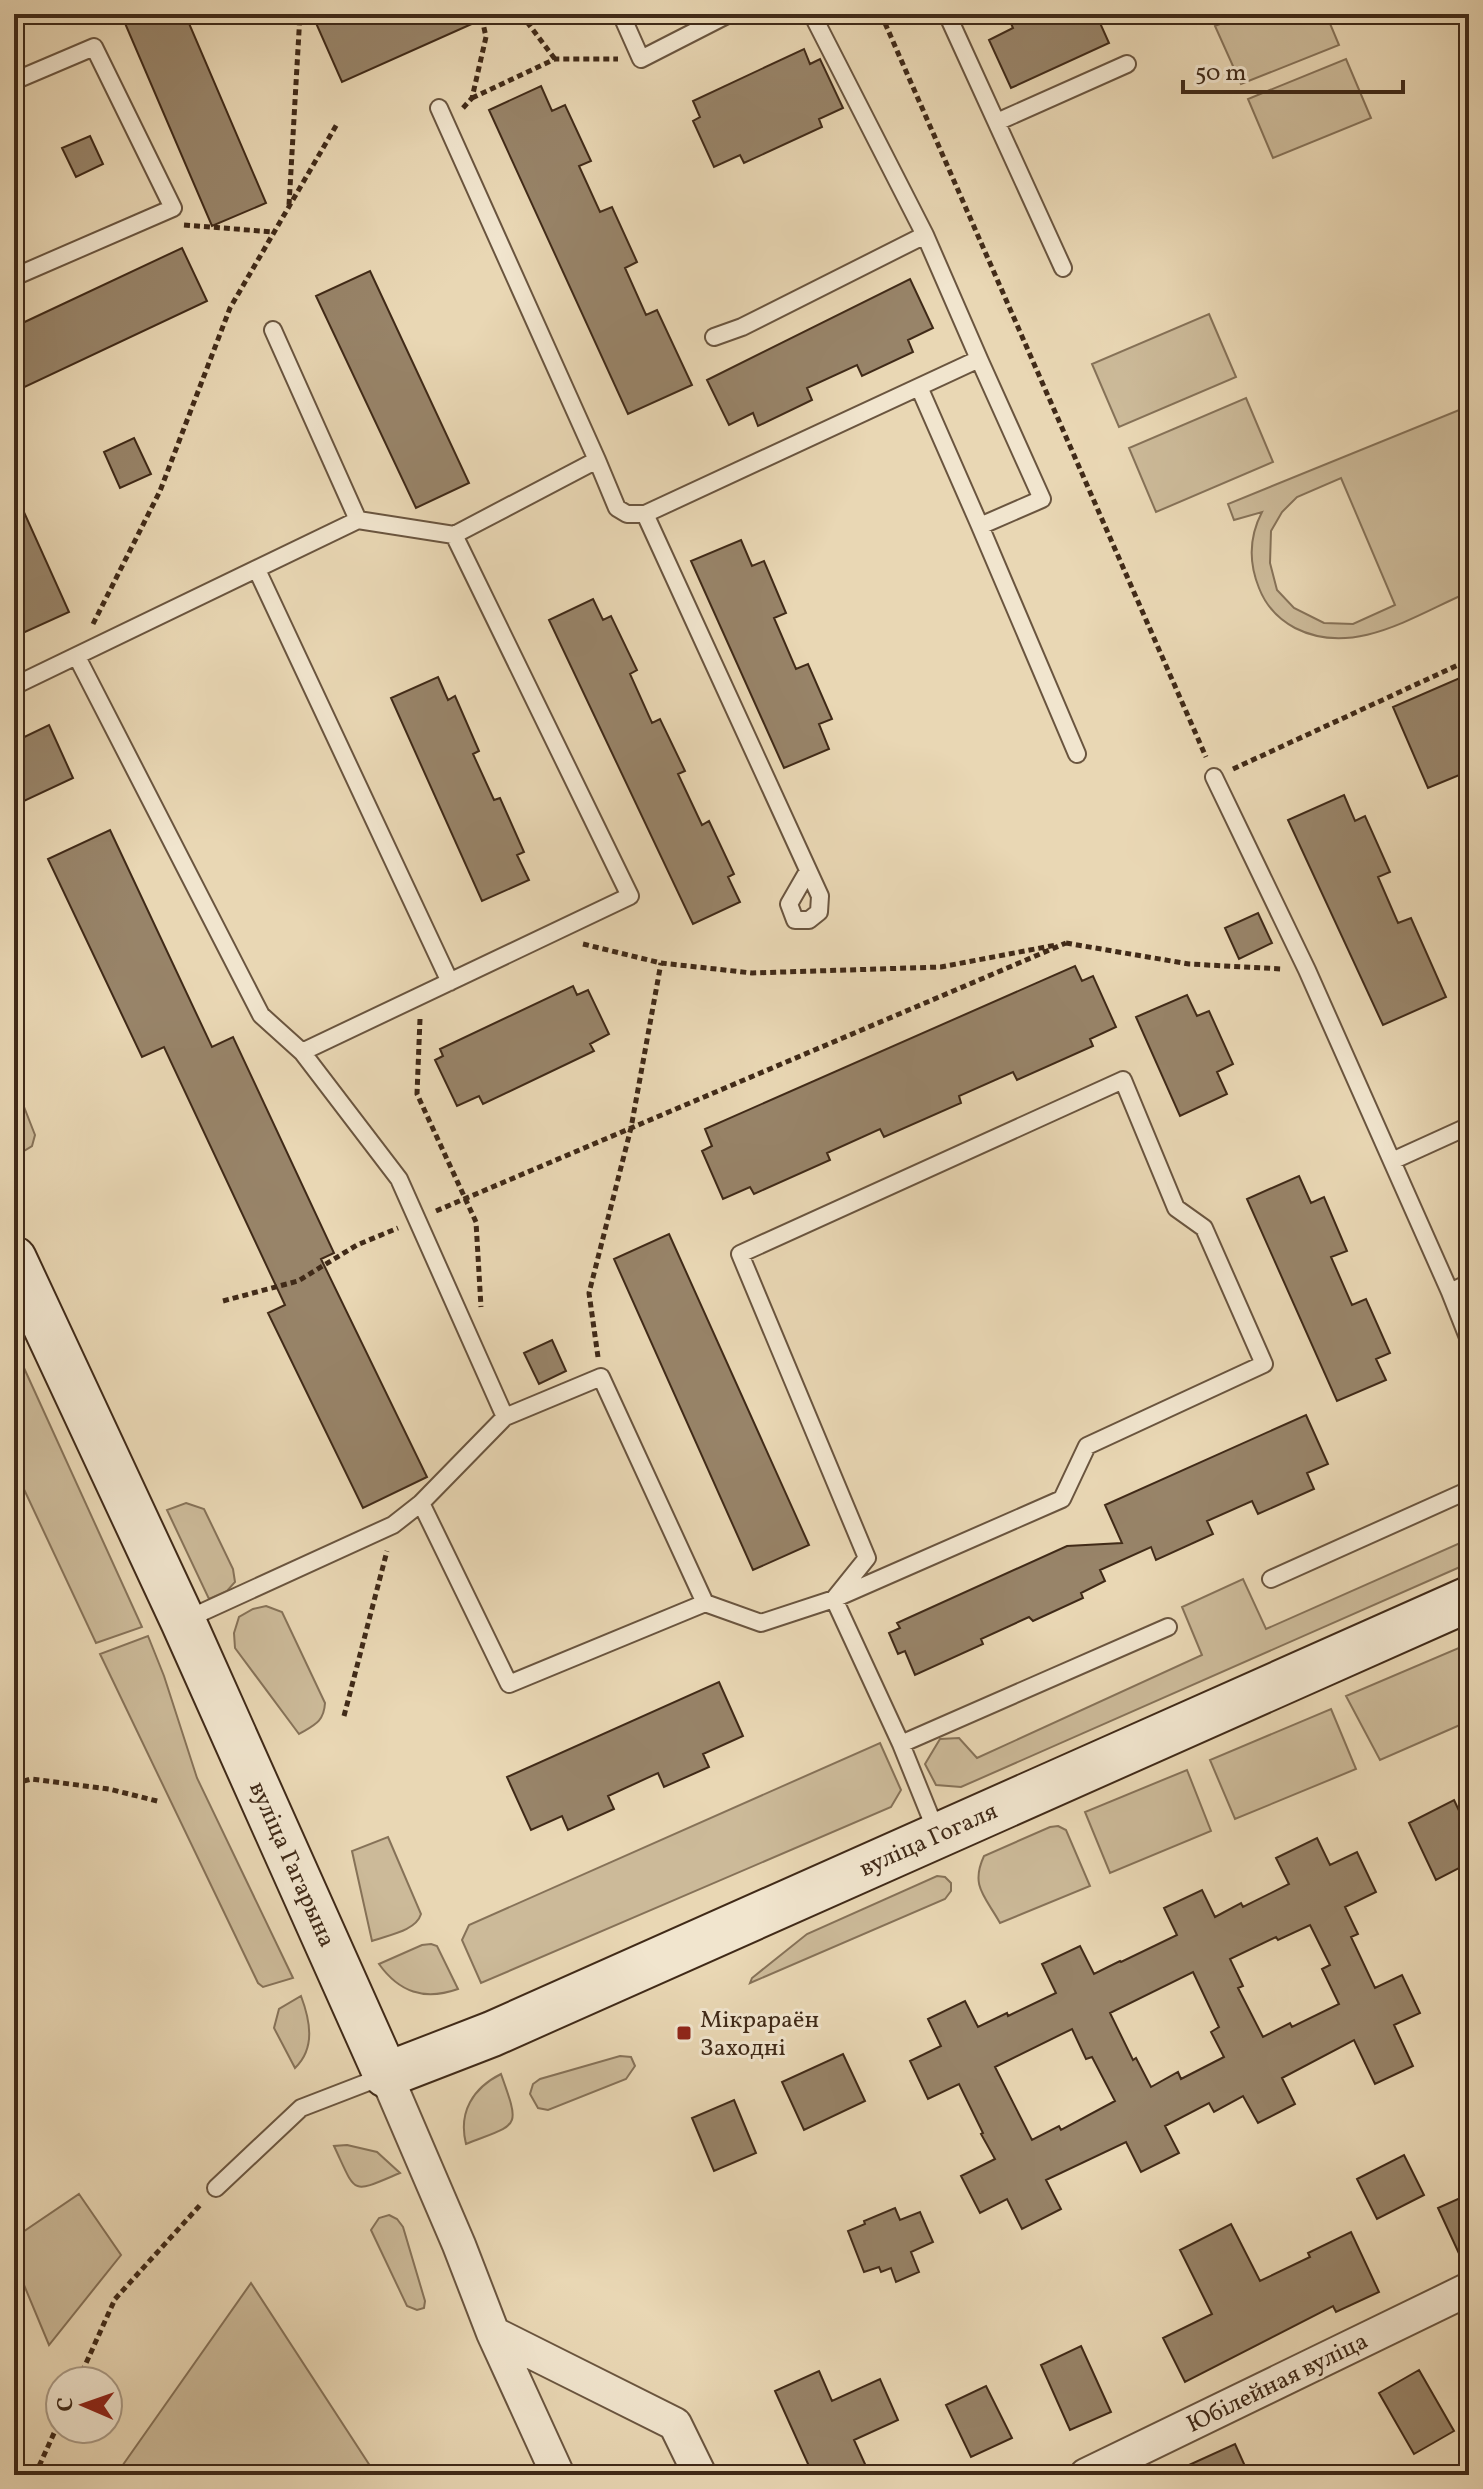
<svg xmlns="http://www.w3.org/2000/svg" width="1483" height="2489" viewBox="0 0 1483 2489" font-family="Vollkorn,serif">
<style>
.green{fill:#ccba99;stroke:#867258;stroke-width:2;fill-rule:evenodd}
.building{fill:#988469;stroke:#402a18;stroke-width:2;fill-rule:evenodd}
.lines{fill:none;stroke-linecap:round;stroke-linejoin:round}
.lane-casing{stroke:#6a553f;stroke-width:20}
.street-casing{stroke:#6a553f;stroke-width:36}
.secondary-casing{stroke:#402a18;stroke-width:48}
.path{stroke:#402a18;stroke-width:5;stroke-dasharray:6 4;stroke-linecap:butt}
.lane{stroke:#f1e5ce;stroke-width:16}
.street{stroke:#f1e5ce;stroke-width:32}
.secondary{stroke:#f1e5ce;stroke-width:44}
.poi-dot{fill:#8f2418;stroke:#f1e5ce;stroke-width:3}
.labels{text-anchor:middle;stroke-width:6;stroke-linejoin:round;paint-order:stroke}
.street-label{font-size:24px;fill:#402a18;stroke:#f1e5ce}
.poi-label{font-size:24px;fill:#402a18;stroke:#f1e5ce;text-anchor:start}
</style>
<rect width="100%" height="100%" fill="#e9d7b4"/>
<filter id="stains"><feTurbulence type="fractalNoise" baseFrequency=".0025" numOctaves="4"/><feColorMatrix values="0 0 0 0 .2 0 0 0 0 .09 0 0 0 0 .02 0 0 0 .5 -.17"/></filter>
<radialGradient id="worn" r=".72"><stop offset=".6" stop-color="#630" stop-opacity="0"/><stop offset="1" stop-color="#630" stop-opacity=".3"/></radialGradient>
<path class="green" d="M1244,14H1326L1339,45L1241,84L1215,26Z
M1346,59L1371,118L1273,158L1248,99Z
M1209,314L1236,377L1119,427L1092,364Z
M1246,398L1273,462L1156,512L1129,448Z
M1469,406V592C1415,615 1354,658 1295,628C1278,619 1266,606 1259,588C1248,561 1249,537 1262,512L1234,520L1228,504ZM1341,478L1395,605L1353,624L1324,623L1294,608L1277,590L1270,563L1271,531L1282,512L1297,497Z
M14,1088L17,1089L35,1135L32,1146L14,1157Z
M14,1346L142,1627L96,1643L14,1468Z
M186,1503L204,1509L233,1569L235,1582L227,1591L209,1599L167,1510Z
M1469,1539V1563L961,1787L936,1785L925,1764L940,1739L959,1738L977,1758L1202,1655L1182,1607L1243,1579L1266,1629Z
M266,1606L282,1612L325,1703C324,1722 314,1725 299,1734L235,1648L234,1633L239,1617L253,1609Z
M148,1636L164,1676L197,1778L293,1978L263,1987L258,1983L100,1654Z
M1461,1647L1469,1664V1721L1380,1760L1346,1696Z
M1331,1709L1356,1769L1235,1819L1210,1760Z
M880,1743L901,1790L891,1807L481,1983L462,1940L469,1925Z
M1187,1770L1211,1831L1110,1873L1085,1812Z
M1058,1826L1066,1830L1090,1886L1000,1923C985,1896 970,1886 984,1856L1050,1827Z
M388,1837L421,1914C416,1931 388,1935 372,1941L352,1851Z
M937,1876L945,1877L951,1883V1891L945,1899L750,1983L752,1978L807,1934Z
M431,1944L437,1946L458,1989C424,2001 399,1992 379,1964L422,1945Z
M301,1996C310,2020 316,2048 295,2068L274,2028L279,2009Z
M620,2056L631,2057L635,2066L626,2079L548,2110L538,2108L530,2094L533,2084L540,2079Z
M501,2074C521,2130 519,2123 466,2144C458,2112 473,2088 501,2074Z
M347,2145L377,2152L400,2173C350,2194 357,2195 334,2146Z
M79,2194L121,2255L49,2345L14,2261V2238Z
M389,2215L397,2219L403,2227L425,2301L424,2308L417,2310L407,2306L371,2230L379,2218Z
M251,2283L376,2475H127L120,2469Z"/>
<path class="building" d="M121,14H185L266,203L212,226Z
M312,14H494L342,82Z
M1007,14H1096L1109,43L1011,88L989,40L1013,28Z
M804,49L810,64L820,59L843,108L819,119L822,127L744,163L740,155L714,167L693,121L700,117L693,101Z
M541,86L552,111L565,105L591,161L579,166L600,212L612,207L637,262L625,268L646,315L657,310L692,385L628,414L489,110Z
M90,136L103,164L76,177L62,148Z
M182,248L207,301L14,392V327Z
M370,271L469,483L416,508L316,296Z
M910,279L933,328L908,340L913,352L862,376L857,365L807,388L812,400L758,426L753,413L729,425L707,380Z
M134,438L151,474L120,488L104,452Z
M14,490L69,612L14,637Z
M741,540L752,566L764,561L786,613L774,618L796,669L808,664L832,719L819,724L829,749L784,768L691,561Z
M593,599L603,620L611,616L637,670L630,674L652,723L660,719L685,771L678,774L702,825L709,821L734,874L728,877L740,902L693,924L549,620Z
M1469,674V771L1428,788L1393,707Z
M438,677L448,700L455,696L479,751L473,754L494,800L500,798L524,852L517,855L529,880L482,901L391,698Z
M49,725L73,778L24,801L14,779V742Z
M1344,795L1355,821L1365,816L1390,872L1378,877L1398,923L1411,918L1446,997L1383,1025L1288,820Z
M110,830L212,1047L233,1037L334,1253L321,1259L427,1477L363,1508L268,1313L285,1305L164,1047L142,1057L48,859Z
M1258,913L1272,943L1239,959L1225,928Z
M1075,966L1082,981L1093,976L1116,1027L1090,1039L1093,1046L1017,1080L1013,1072L959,1096L961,1103L884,1137L880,1129L827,1153L830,1160L754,1194L750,1187L723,1199L702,1151L712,1146L705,1129Z
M573,986L577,995L588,990L609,1034L590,1044L594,1051L483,1104L479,1096L457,1106L435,1060L443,1056L440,1049Z
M1187,995L1197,1016L1209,1011L1233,1064L1217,1072L1227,1094L1180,1116L1136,1017Z
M1299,1176L1311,1203L1324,1197L1347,1251L1331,1257L1352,1305L1366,1299L1390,1353L1376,1359L1386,1380L1337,1401L1247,1199Z
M669,1234L809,1545L753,1570L614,1259Z
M552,1340L566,1371L539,1384L524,1353Z
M1306,1415L1328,1464L1307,1473L1314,1489L1258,1514L1252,1501L1207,1521L1213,1534L1156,1560L1151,1547L1100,1570L1105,1581L1081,1593L1083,1598L1033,1621L1029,1617L981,1639L983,1644L915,1675L905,1651L898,1654L889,1633L900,1628L897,1623L1067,1546L1122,1543L1105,1505Z
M719,1682L743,1736L703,1754L709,1767L664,1787L658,1773L608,1796L614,1809L568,1830L562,1816L531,1830L507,1777Z
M1454,1800L1469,1832V1863L1436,1880L1409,1823Z
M1317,1838L1330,1865L1357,1852L1376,1892L1345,1907L1358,1934L1351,1937L1375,1988L1402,1975L1420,2013L1394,2025L1413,2066L1375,2084L1354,2040L1282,2078L1295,2104L1258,2123L1243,2096L1214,2112L1209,2103L1165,2126L1179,2153L1141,2172L1126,2142L1046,2180L1061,2209L1022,2229L1007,2199L980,2213L961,2176L995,2159L981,2134L983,2133L959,2084L928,2099L910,2061L941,2046L928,2019L965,2001L978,2027L1007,2013L1008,2016L1056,1993L1042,1964L1080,1946L1094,1974L1120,1961L1121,1962L1177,1935L1164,1908L1202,1890L1215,1917L1241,1903L1243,1907L1289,1884L1276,1858ZM1310,1925L1330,1965L1322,1969L1339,2004L1292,2027L1290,2023L1263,2037L1238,1988L1243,1986L1230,1959L1276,1937L1278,1940ZM1193,1972L1219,2027L1211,2032L1224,2057L1181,2079L1178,2072L1151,2087L1136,2058L1133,2060L1110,2013ZM1072,2029L1086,2059L1092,2057L1115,2101L1061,2130L1059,2126L1032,2140L995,2067Z
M843,2054L865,2101L804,2130L782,2082Z
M734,2100L756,2153L714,2171L692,2118Z
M1404,2155L1424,2195L1377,2219L1357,2179Z
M1469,2194V2270L1467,2271L1438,2208Z
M895,2208L900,2220L920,2212L933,2242L911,2252L919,2272L896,2282L891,2268L881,2272L879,2267L864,2272L848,2231L865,2224L864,2221Z
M1231,2224L1260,2281L1310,2257L1308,2253L1351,2232L1379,2292L1336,2312L1333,2306L1185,2382L1163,2338L1212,2314L1180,2250Z
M1081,2346L1111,2412L1070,2430L1041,2365Z
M1419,2370L1454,2431L1414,2454L1379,2393Z
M819,2371L832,2401L880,2379L898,2420L854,2440L870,2475H813L775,2391Z
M986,2386L1012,2438L971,2457L946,2405Z
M1235,2444L1249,2475H1167Z"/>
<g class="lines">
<g class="lane-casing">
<path id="lane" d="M621,14L641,59L729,14
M947,14L1063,268
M14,81L94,47L173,208L14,277
M997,122L1127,64
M714,337L742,327L925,235L812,14
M919,387L980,526L1042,499L979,359
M597,460L617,508L627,514H645L979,359L925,235
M645,514L820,896L819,912L809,920H795L789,904L808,871
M358,520L454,535L597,460L439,108
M980,526L1077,754
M257,570L450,982
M77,657L261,1015L302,1052L399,1179L505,1417L601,1377L705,1603
M14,686L358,520L273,330
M1214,777L1307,970L1450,1292
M302,1052L630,896L454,535
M1392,1161L1469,1126
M1469,1283L1450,1292L1469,1340
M421,1503L509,1684L705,1603L761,1623L834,1599L1062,1499L1087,1446L1264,1364L1204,1228L1176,1208L1123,1080L740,1254L867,1558L834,1599L901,1744L937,1833
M1271,1579L1469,1490
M183,1621L393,1525L421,1503L505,1417
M901,1744L1168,1627
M216,2188L301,2108L384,2076"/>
</g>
<g class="street-casing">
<path id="street" d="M386,2075L459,2245L493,2333L558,2475
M493,2333L675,2424L700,2475
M1086,2475L1469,2289"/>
</g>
<g class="secondary-casing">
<path id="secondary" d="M14,1259L183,1621L386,2075L492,2034L1469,1599"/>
</g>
<path class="path" d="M521,14L555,59
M881,14L1206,757
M472,98L555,59H618
M463,108L472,98L486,37L481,14
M289,205L300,14
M184,225L274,232
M93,624L160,491L230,308L337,124
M1233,769L1469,660
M1066,943L1189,964L1282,969
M583,944L661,963L752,973L941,967L1056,945
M420,1019L417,1094L476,1222L481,1307
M436,1211L1066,943
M223,1301L298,1281L357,1245L398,1228
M598,1357L589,1293L631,1128L661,963
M344,1716L387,1551
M14,1784L31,1779L109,1789L161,1802
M78,2381L115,2299L202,2203
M35,2475L60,2420"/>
<use href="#lane" class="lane"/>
<use href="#street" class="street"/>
<use href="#secondary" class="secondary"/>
</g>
<rect class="poi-dot" x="676" y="2025" width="16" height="16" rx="4"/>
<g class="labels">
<g class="street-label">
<text transform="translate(928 1839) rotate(-24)" y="8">вуліца Гогаля</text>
<text transform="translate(293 1864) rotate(66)" y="8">вуліца Гагарына</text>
<text transform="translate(1277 2382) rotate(-26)" y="8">Юбілейная вуліца</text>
</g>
<g class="poi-label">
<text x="700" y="2027">Мікрараён<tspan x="700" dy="28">Заходні</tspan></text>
</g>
</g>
<rect width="1483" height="2489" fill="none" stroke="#e9d7b4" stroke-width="48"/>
<rect x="16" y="16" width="1451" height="2457" fill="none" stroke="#402a18" stroke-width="4"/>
<rect x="24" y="24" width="1435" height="2441" fill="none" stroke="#402a18" stroke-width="2"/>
<g transform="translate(84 2405) rotate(272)"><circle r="38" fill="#f1e5ce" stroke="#aa9a85" stroke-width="2"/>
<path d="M0-6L14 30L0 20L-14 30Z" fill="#8f2418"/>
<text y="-12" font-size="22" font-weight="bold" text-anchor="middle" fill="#402a18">С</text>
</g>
<path d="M1183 80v12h220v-12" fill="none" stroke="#402a18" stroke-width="4"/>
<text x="1195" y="80" font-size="24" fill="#402a18" stroke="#f1e5ce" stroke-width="6" paint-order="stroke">50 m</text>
<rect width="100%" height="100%" filter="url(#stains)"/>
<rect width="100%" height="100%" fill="url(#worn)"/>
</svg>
